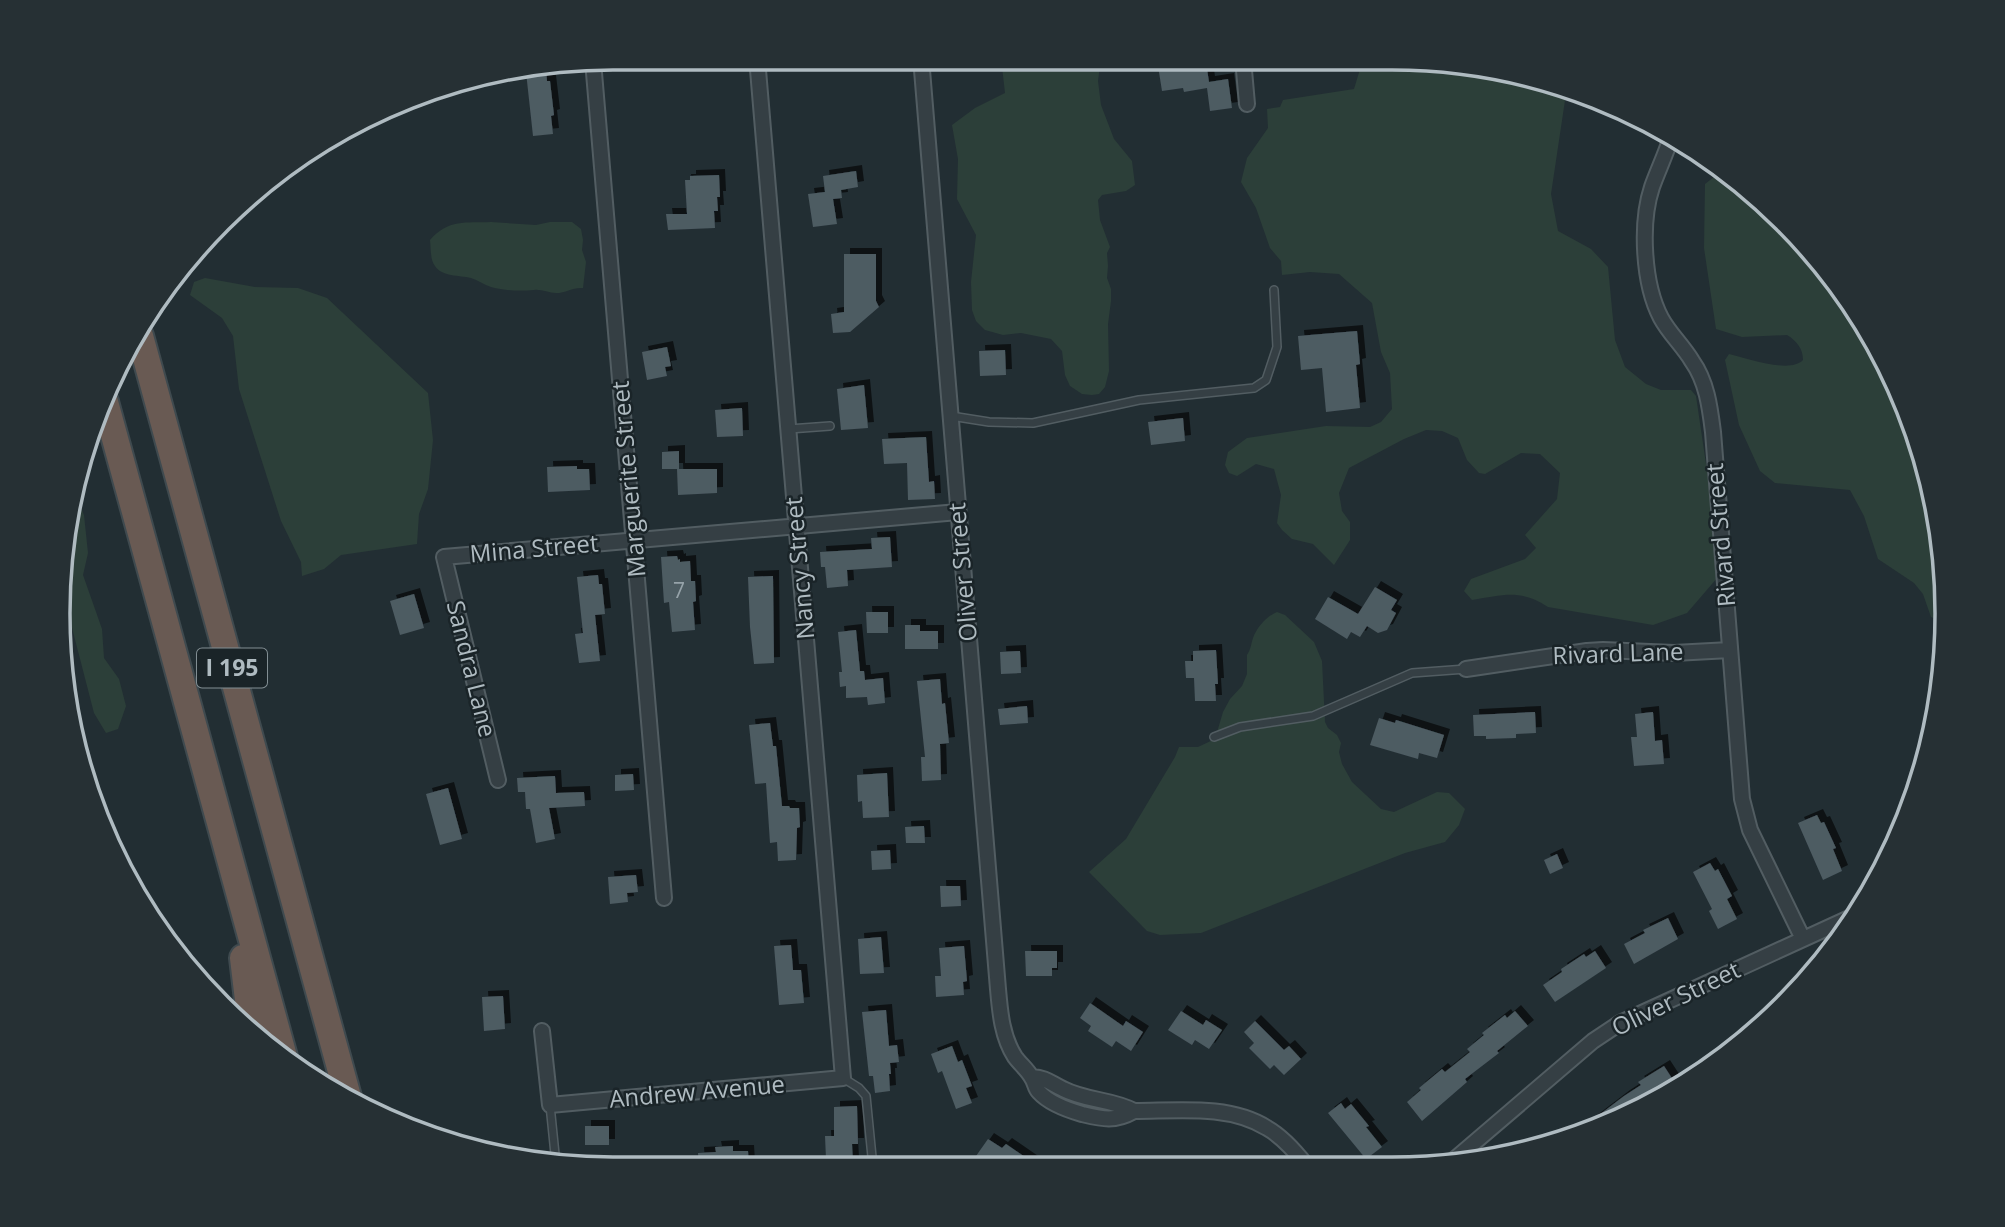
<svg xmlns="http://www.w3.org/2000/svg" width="2005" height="1227" viewBox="0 0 2005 1227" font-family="'Open Sans',sans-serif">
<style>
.green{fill:#2c3f39}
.building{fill:#4d5b62;filter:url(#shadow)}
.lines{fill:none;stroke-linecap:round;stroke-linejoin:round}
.service-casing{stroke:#525d62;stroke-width:10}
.minor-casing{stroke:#525d62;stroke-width:18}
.motorway-casing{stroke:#3f4a4f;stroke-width:30}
.service{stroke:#353f44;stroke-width:7}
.minor{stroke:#353f44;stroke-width:14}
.motorway{stroke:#695a53;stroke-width:26}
.labels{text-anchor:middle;stroke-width:5;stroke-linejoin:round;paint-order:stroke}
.number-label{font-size:21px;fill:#96a3a9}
.shield{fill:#1a2428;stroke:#828e93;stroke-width:2}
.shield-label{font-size:23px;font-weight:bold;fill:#afbbc1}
.street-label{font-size:24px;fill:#afbbc1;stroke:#1a2428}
.rim{fill:none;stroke:#afbbc1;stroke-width:3.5}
</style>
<defs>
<filter id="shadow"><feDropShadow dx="6" dy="-6" stdDeviation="0" flood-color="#0009"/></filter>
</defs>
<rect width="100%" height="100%" fill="#222e33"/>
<path class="green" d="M1001,58H1101L1098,81L1101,105L1114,139L1132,161L1135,185L1126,191L1102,195L1098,200L1100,220L1110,247L1107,253L1108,266L1107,278L1111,289V301L1108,324L1109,371L1105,387L1099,394L1092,395L1082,394L1070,386L1065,375L1062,351L1051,339L1021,333L1003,335L985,330L976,321L972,310L971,282L976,235L957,199L958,159L952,125L975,108L1005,93Z
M1368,59H1428L1567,87L1551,194L1558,231L1591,249L1608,267L1615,340L1625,367L1646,384L1661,390H1691L1696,396L1715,525L1718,577L1687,613L1653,625L1548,607C1520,589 1504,595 1472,600L1464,591L1471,579L1525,559L1536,548L1525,535L1557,499L1560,473L1540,454L1521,453L1485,474L1479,473L1467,460L1458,438L1442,431L1426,430L1404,439L1349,468L1339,493L1342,511L1350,522V540L1334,565L1313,544L1292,539L1282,530L1277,523L1281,495L1274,469L1256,464L1237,476L1229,473L1225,465L1228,452L1247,438L1326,426L1370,427L1381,422L1392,409L1390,373L1381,352L1372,303L1339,274L1310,272L1282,275L1281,261L1270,248L1256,208L1241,182L1247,158L1268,128L1267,109L1280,107L1283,100L1354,89L1361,66Z
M1723,170L1785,221L1854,305L1905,401L1937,505L1947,614L1946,624L1931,617L1923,594L1914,583L1878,559L1864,516L1850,490L1775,483L1760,471L1739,425L1725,360L1729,354C1747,358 1790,374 1803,360C1803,349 1797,341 1787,335L1742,337L1716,329L1704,248L1705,184Z
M491,222L536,225L550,222H572L581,229L583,240L582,250L586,262L583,288C573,287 566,293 556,293C549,293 541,289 534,290C520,291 506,291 491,287C484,285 478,280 471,278C459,275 442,277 435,266C430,260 431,248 430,240C448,219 466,223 491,222Z
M205,278L255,287L298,288L327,298L428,393L433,440L428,489L419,514L417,544L341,555L324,569L302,576L301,562L281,521L239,389L233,336L222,318L190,295L194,282Z
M77,498L84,515L88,553L83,575L102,629L104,658L119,679L126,706L118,729L106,733L94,713L71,624L59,603Z
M1277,612L1285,615L1314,642L1322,661L1325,722L1328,728L1337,735L1341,743L1339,752L1342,764L1352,782L1381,809L1394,812L1437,792L1449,793L1465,809L1459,825L1445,842L1405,853L1201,933L1160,935L1147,931L1089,872L1126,839L1175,757L1179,747H1198L1215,739L1223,712L1230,699L1242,686L1247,674V655C1251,649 1251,644 1253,638C1257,627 1267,616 1277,612Z"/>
<path class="building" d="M1176,59H1191L1192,62L1200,60L1201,63L1206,62L1209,82L1228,79L1232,108L1210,111L1207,88L1184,92L1183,88L1162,91L1158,66L1177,63Z
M546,69L547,81H550L554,115L551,116L553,134L533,136L526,72Z
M856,171L858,187L841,190L842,198L833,199L837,224L813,227L808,194L825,192L823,176Z
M719,175L720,197H717L718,211H714L715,228L668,230L666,214H687L685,180H690V176Z
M844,254H876V301L879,307L850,332L833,333L831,314L844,312Z
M1357,331L1360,364L1356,365L1360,408L1326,412L1322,368L1301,370L1298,336Z
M667,347L671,366L665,367L667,376L647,380L642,352Z
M1005,350L1006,375L980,376L979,351Z
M864,385L868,428L841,430L837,389Z
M742,408L743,436L717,437L715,410Z
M1183,418L1185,441L1151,445L1148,422Z
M926,437L929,482L934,481L935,499L908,500L907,463L884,464L882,439Z
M679,451V469H662V452Z
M577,466V469H589L590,490L548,492L547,467Z
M677,469H717V493L678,495Z
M890,537L892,567L847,570L848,586L827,588L825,567H821L820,552L872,549L871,538Z
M677,556L678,560L680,559V562L690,561L691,581H695L696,601L693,602L695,630L672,632L669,602L664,603L661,557Z
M598,575L599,584H602L605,614L595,615L600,661L579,663L575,634L583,633L577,577Z
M773,576L774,663L754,664L750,627L748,577Z
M1375,587L1397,600L1391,610L1396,613L1387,630L1378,633L1367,626L1360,637L1351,632L1347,639L1315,619L1328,597L1358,614Z
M414,594L424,628L400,635L390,601Z
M866,612H888V633H867Z
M905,625H920V631H938V649H905Z
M856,630L860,671H864L865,680L883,678L885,703L868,705L867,697L846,698V686L840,687L839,672H842L838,632Z
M1216,650L1218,684H1215L1216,701H1195L1194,678H1186L1185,661H1193V651Z
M1020,651L1021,673L1001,674L1000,652Z
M940,679L942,704L945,703L949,743L940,744L941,780L922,781L921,757H925L917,681Z
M1027,706L1028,723L1000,725L998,709Z
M1535,712L1536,733L1516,734V738L1486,739V736H1474L1473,715Z
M1653,712L1655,741L1662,740L1664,764L1634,766L1631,737H1637L1635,714Z
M1379,718L1395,723L1396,720L1444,735L1437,758L1419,753L1418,759L1370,745Z
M770,723L773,746H776L782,806H789L790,808H799L800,827L797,828L796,860L778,861L777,842L770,843L766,783L755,784L749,725Z
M887,773L889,817L863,818L862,801L858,802L857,775Z
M633,774L634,790L615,791V775Z
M555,776L556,793L584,792L585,806L549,808L555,839L536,843L530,809H526L525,792H518L517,778Z
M448,788L462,839L440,845L426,794Z
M1817,815L1821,823L1824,822L1836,848L1833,849L1842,871L1823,880L1798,823Z
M924,826L925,843H906L905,827Z
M890,850L891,869L872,870L871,851Z
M1557,854L1563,868L1550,874L1544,860Z
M1710,863L1715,871L1718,869L1732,896L1727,899L1737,919L1718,929L1709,911L1712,909L1693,872Z
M636,875L638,892L627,893L628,902L610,904L608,877Z
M940,886H960L961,906L941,907Z
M1668,918L1678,939L1634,964L1624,944L1645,933L1643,930Z
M881,937L884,973L860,974L858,939Z
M791,945L793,970H801L804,1003L779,1005L774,946Z
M964,946L967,981L963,982L964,995L936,997L935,976H941L939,948Z
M1025,951H1057V968H1052V976H1026Z
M1595,951L1606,968L1555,1002L1543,985L1562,972L1561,969L1584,954L1586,957Z
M503,996L505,1029L484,1031L482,997Z
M1090,1003L1123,1026L1126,1021L1143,1032L1131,1051L1116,1041L1112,1047L1088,1031L1091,1026L1080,1018Z
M886,1010L889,1046L897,1045L899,1062L890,1063L891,1074H889L890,1091L875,1093L873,1076H869L862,1012Z
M1181,1011L1203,1025L1206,1020L1222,1030L1209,1049L1195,1040L1192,1045L1168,1030Z
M1515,1011L1528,1026L1497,1051L1499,1053L1465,1079L1467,1082L1422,1121L1407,1102L1421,1090L1419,1088L1442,1069L1445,1072L1470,1052L1467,1049L1484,1035L1482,1033L1505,1015L1507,1018Z
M1255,1021L1284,1050L1289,1046L1301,1059L1284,1075L1274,1065L1270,1069L1249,1048L1254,1043L1244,1032Z
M952,1046L958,1062L962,1060L972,1086L966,1088L972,1103L956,1109L942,1071L938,1073L931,1054Z
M1664,1066L1677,1086L1648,1104L1585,1133L1582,1128L1624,1096L1641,1085L1638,1082Z
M1341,1103L1345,1109L1351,1104L1369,1126L1366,1127L1382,1147L1366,1159L1328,1113Z
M857,1106L858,1144H852L853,1163H839V1159H826L825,1136H834V1107Z
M585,1126H609V1145H585Z
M988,1139L1002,1148L1006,1144L1038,1166H990L976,1156Z
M733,1146V1151H748L749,1167L699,1168L698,1153L716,1152L715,1147Z"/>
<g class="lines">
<g class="service-casing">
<path id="service" d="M951,416L989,422L1033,423L1139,400L1254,388L1266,380L1277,347L1274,290
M789,429L830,426
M1214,737L1240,727L1313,716L1412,673L1466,669
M843,1078L859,1088L866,1096L873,1167
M550,1105L556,1164"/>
</g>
<g class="minor-casing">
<path id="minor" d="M921,58L998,989C1000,1012 1002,1037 1015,1057C1020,1064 1028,1070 1032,1078C1035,1082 1035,1088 1039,1092C1049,1103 1068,1110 1082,1114C1103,1119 1114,1122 1134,1111
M1243,59L1247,104
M593,61L664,898
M1671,137C1666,154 1658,170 1652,187C1640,223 1643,284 1661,318C1669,333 1683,346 1692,361C1707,382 1710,408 1713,432L1742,799L1750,830L1803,939
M1466,669L1587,651L1603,650L1674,653L1730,650
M498,780L444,557L958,512
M542,1031L550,1105L843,1078L757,58
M1032,1077C1047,1078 1050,1083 1063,1089C1086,1101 1112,1099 1134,1111C1177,1111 1229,1104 1267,1128C1283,1137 1295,1151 1306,1165
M1448,1165L1593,1041L1620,1023L1858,914"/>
</g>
<g class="motorway-casing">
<path id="motorway" d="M140,336L348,1097
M105,402L284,1057
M243,958L251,1025"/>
</g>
<use href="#service" class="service"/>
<use href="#minor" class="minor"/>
<use href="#motorway" class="motorway"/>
</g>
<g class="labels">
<g class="number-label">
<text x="679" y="598">7</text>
</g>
<rect class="shield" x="197" y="648.5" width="70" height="39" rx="5"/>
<g class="shield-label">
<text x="232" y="676">I 195</text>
</g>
<g class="street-label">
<text transform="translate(629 479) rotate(-95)" y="8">Marguerite Street</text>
<text transform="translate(1721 535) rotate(-95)" y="8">Rivard Street</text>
<text transform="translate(534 549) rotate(-5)" y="8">Mina Street</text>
<text transform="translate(800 568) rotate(-95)" y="8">Nancy Street</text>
<text transform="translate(963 572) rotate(-95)" y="8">Oliver Street</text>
<text transform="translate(1618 654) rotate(-2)" y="8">Rivard Lane</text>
<text transform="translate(471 669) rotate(76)" y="8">Sandra Lane</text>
<text transform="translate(1676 999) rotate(-26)" y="8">Oliver Street</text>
<text transform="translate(697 1092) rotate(-5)" y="8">Andrew Avenue</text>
</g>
</g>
<path d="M0 0H2005V1227H0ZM613 70H1392A543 543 0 0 1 1935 613V614A543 543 0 0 1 1392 1157H613A543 543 0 0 1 70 614V613A543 543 0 0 1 613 70Z" fill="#263034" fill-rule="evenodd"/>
<path class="rim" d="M613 70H1392A543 543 0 0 1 1935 613V614A543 543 0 0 1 1392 1157H613A543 543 0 0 1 70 614V613A543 543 0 0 1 613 70Z"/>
</svg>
